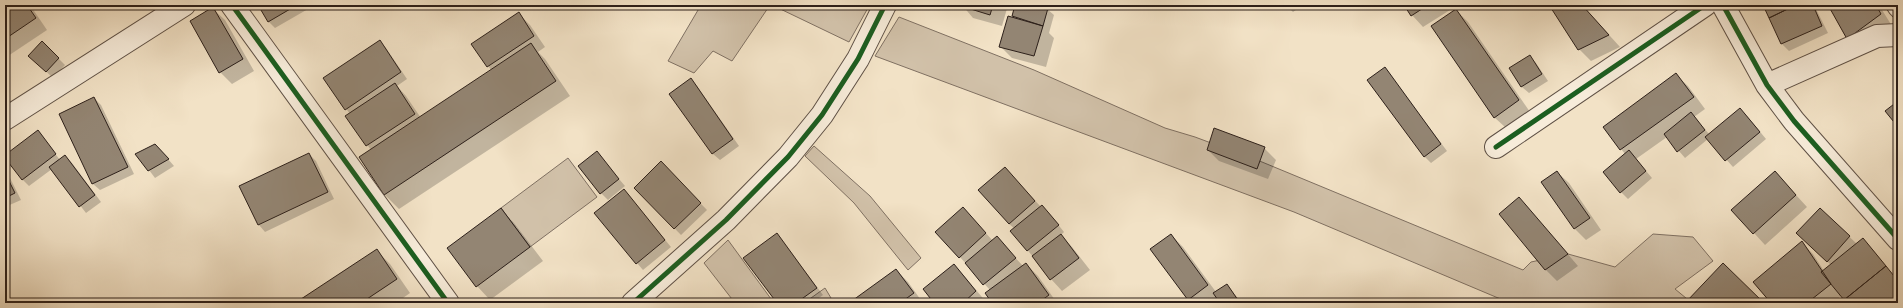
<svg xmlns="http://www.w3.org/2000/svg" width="1903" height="308" viewBox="0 0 1903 308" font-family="'IM FELL Great Primer',serif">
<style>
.green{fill:#d1c1a9;stroke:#7f7062}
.shadow{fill:#0003}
.building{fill:#938573;stroke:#2d201a}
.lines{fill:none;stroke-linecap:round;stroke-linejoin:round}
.lane-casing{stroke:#5e5045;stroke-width:21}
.street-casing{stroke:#5e5045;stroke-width:24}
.lane{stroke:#f7ecda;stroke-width:19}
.street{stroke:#f7ecda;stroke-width:22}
.cycleway-casing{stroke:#f7ecda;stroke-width:8}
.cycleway{stroke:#1b5e20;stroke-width:5}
</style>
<rect width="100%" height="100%" fill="#f2e2c6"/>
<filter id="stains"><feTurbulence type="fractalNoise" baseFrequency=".005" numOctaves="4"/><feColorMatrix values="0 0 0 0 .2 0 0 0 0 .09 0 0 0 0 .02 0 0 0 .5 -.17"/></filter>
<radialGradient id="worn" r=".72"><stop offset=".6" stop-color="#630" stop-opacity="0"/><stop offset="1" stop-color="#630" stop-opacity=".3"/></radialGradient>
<path class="green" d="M701,5H770L732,61L713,51L694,73L668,61Z
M772,5H868L869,6L849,42Z
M899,17L1034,70L1165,128L1195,137L1262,162L1523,270L1531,262L1568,254L1615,267L1653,234L1693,237L1713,261L1675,289L1692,303H1510L1294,212L875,56Z
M814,146L870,196L921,258L908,270L854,203L805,156Z
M568,158L597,197L530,247L501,208Z
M728,240L774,303H735L704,263Z
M825,288L834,303H804Z"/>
<path class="shadow" d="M5,5H30L47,30L8,56L5,53Z
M259,5H315L275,28L268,21Z
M962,5H1008L1002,26L973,18Z
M1016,5H1034L1047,9L1054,15L1049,33L1054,38L1046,67L1012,58L1001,47L1015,19L1013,16Z
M1286,5H1303L1293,12Z
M1405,5H1447L1450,10L1423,27L1412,15Z
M1560,5H1582L1620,47L1591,61L1579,49Z
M1763,5H1814L1828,33L1789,51L1782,44Z
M1829,5H1879L1892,26L1859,50Z
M213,9L225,20L254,71L232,84L220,72Z
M1456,10L1468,22L1530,112L1506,128L1494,117Z
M519,14L530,25L545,47L538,52L545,59L570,96L399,209L385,195L361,157L371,150L347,117L350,114L325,79L380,42L386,48L407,79L397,86L406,96L421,118L492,71L488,66Z
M42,42L65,65L53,78L36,62Z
M1529,56L1536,63L1548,81L1529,93L1522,87L1510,68Z
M1385,69L1447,151L1431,163L1424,156Z
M1676,75L1688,86L1705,109L1694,117L1710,135L1747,116L1766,139L1733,167L1708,139L1685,158L1667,137L1636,159L1652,178L1628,199L1621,192L1625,154L1604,127Z
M690,80L697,86L739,146L720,160L713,154L671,94Z
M94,98L101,105L134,174L100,190L93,184L60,115Z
M38,131L60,160L65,156L72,163L101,202L86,213L52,169L29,186L22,179L5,156Z
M1264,148L1276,160L1268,179L1219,161L1208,150Z
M162,152L174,166L155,178L137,154Z
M597,153L625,186L608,200L601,193Z
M309,154L316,161L334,199L265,232L259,225L240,187Z
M661,163L707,210L681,235L635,188Z
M1557,172L1569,183L1601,230L1586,240L1575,229L1543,182Z
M1775,172L1807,207L1765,245L1754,233Z
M5,173L10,178L21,200L5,207Z
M1016,180L1041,207L1049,213L1064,232L1061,235L1072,247L1090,270L1062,291L1051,279L1012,231L1015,229L1009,224Z
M624,190L671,247L643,270L595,214Z
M500,209L514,223L543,261L490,300L477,286Z
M1820,209L1857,244L1863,240L1874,251L1898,282V303H1847L1841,296L1833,303H1773L1802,243L1813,254L1824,271L1831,265L1809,244Z
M1530,210L1578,266L1557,281L1545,269Z
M974,220L993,241L997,238L1023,266L1026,264L1038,276L1057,303H993L990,290L937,232Z
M777,234L823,295L812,303H778Z
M1171,235L1183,247L1216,292L1227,285L1242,303H1221L1218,298L1211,303H1192L1152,249Z
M376,250L390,264L410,293L396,303H296Z
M954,265L965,277L987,303H936Z
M1723,265L1762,303H1688L1687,302Z
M896,270L908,282L923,303H851Z"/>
<path class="building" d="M5,5H27L36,18L5,39Z
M258,5H297L268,22Z
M961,5H993L990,15L961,6Z
M1015,5H1038L1048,8L1043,26L1012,16Z
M1404,5H1428L1411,16Z
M1558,5H1582L1609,35L1578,50L1551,8Z
M1763,5H1796L1769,18Z
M1796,5H1813L1822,26L1781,44L1769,18Z
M1828,5H1876L1881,14L1847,39Z
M213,7L243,59L219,73L190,21Z
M1456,9L1519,100L1494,118L1431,26Z
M519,12L534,36L487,67L471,44Z
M1008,16L1043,26L1034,56L999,47Z
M380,40L401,72L345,110L323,78Z
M42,41L59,58L46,72L28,56Z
M531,43L556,81L384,195L359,157Z
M1530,55L1542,74L1521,87L1509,68Z
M1385,67L1441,144L1424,157L1367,80Z
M1676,73L1694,97L1620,150L1603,127Z
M691,78L733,139L712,154L669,94Z
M395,83L415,114L366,146L345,116Z
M94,97L128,167L92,184L59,114Z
M1898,101V127L1885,111Z
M1740,108L1760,132L1725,161L1705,137Z
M1691,112L1705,130L1677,152L1664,134Z
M1214,128L1265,147L1257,169L1207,150Z
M38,130L56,154L22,180L5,158V155Z
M155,144L169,159L148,171L135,154Z
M1629,150L1646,171L1620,193L1603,172Z
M597,151L619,179L600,194L578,166Z
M309,153L328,192L258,225L239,186Z
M65,155L95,195L79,207L49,167Z
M661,161L701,203L674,229L634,188Z
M1005,167L1035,201L1009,224L978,190Z
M1557,171L1590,218L1574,229L1541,182Z
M1775,171L1796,195L1753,234L1731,210Z
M5,173L15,193L5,198Z
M624,189L665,240L636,264L594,213Z
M1519,197L1568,254L1545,270L1499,214Z
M1042,205L1059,225L1027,251L1010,231Z
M963,207L986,233L959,258L935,232Z
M501,208L530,247L476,287L447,248Z
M1820,208L1850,236L1827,262L1796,233Z
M777,233L817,288L796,303H777L743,258Z
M1061,234L1079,258L1050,280L1032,256Z
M1171,234L1208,285L1188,300L1150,249Z
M997,236L1016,258L983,285L965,263Z
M1863,238L1886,266L1844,300L1821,272Z
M1802,241L1831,284L1807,303H1771L1753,282Z
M377,249L397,279L361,303H295Z
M1026,263L1049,295L1038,303H992L985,293Z
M1723,263L1764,303L1686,302Z
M954,264L976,291L963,303H934L923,289Z
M1886,266L1898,281V295L1888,303H1846L1844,300Z
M896,269L914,293L900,303H849Z
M1227,284L1240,303H1220L1213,293Z"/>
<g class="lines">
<g class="lane-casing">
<path id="lane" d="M1896,5L1898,8"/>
</g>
<g class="street-casing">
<path id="street" d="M232,5L448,303
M1723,5L1767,85L1794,121L1898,239
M1767,85L1877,36L1898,35
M5,119L184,5
M1496,147L1705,5
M633,303L726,220L788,157L822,115L858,59L885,5"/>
</g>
<use href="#lane" class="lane"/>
<use href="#street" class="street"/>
<g class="cycleway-casing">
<path id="cycleway" d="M232,5L448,303
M1723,5L1767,85L1794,121L1898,239
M1496,147L1705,5
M633,303L726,220L788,157L822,115L858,59L885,5"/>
</g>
<use href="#cycleway" class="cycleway"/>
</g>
<rect width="1903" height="308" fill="none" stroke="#f2e2c6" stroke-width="20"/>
<rect x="6" y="6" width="1891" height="296" fill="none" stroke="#2d201a" stroke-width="2"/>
<rect x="10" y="10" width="1883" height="288" fill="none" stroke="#2d201a"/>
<rect width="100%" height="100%" filter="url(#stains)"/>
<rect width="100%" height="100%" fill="url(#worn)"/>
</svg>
